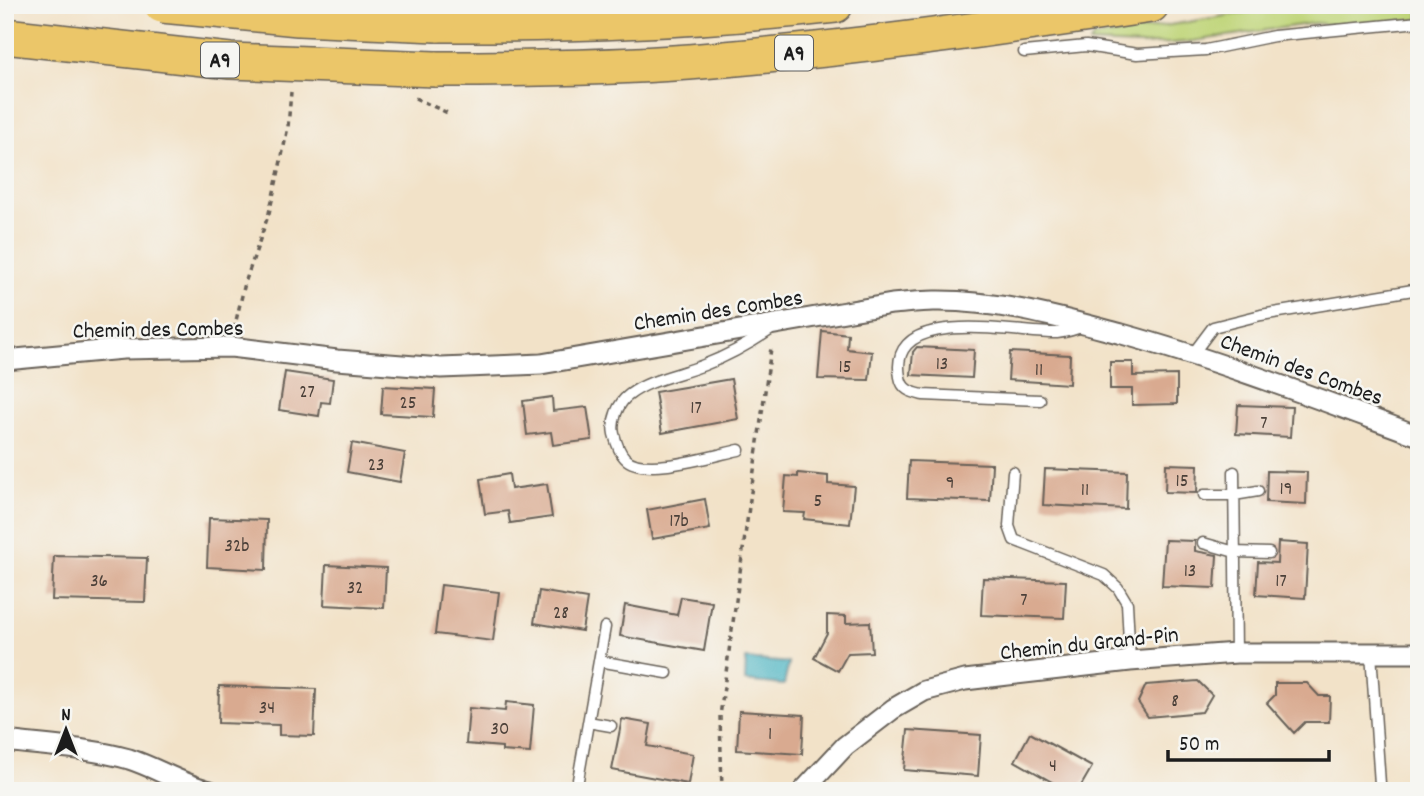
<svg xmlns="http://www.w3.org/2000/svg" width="1424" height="796" viewBox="0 0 1424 796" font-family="Dekko,sans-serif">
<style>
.green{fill:#c0d579;stroke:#6e784a;stroke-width:2}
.water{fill:#43b0bf;stroke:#30666e;stroke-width:2}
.building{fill:#d9aa90}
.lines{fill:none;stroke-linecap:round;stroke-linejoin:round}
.service-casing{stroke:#676158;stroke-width:13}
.minor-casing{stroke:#676158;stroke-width:23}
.motorway-casing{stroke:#676158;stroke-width:38}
.path{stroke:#676158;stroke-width:3.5;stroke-dasharray:5 5;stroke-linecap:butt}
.service{stroke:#fff;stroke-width:10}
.minor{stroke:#fff;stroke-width:19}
.motorway{stroke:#ebc669;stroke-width:35}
.motorway-bridge-casing{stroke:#676158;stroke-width:38;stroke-linecap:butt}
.motorway-bridge{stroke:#ebc669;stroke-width:35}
.labels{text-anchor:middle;stroke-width:5;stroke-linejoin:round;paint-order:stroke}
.number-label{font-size:19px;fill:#4b4039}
.shield{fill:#f6f6f2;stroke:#5d5d5c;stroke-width:2}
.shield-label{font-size:21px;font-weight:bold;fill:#1c1c1c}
.street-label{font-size:23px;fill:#1c1c1c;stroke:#f6f6f2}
</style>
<rect width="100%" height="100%" fill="#f6f6f2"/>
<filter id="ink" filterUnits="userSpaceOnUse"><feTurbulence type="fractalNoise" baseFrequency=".0143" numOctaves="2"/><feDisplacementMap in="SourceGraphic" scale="14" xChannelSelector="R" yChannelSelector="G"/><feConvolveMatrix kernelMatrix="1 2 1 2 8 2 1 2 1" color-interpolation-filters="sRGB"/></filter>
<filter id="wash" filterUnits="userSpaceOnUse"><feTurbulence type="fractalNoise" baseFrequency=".00686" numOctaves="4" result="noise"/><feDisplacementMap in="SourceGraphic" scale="28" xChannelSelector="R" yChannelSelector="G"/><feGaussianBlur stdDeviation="1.57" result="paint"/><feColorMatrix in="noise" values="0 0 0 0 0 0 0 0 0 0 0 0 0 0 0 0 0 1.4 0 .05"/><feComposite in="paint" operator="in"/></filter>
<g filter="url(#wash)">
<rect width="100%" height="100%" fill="#f2e2c8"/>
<path class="green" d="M1289,5H1419V20L1343,26L1315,23L1187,42L1142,45L1090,43L1093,38Z"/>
<path class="water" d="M746,659L789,663L784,685L745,681Z"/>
<g id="blocks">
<path class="building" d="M822,331L848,334L847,349L872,352L869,380L818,379Z
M917,347L974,350L972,378L911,375L913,352Z
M1010,352L1070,355L1069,384L1008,380Z
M1110,362H1133V376L1177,375V404L1132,405V389H1110Z
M285,372L333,379L330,403L321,402L319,416L279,410Z
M731,379L738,419L662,433L655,392Z
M383,386L435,389L433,417L381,414Z
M552,397L553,411L587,407L592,440L553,445L551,432L527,435L523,401Z
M1238,405L1292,407L1290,437L1236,434Z
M352,443L405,453L400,482L347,472Z
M909,461L992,464L990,501L907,498Z
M1166,464L1198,465L1197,493L1165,492Z
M1045,469L1127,472L1126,509L1043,505Z
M1267,471L1307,472L1306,504L1266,502Z
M798,473L828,476V484L854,486L850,524L804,519L805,513L783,512L786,476L798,477Z
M509,474L511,489L547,484L552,517L510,523L508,511L485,514L480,479Z
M705,499L710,529L652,539L647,510Z
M209,518L267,520L266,570L207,567Z
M1165,540L1195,541V551L1217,555L1215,588L1162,586Z
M1278,542L1308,544L1305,598L1256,595L1258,562L1277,563Z
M54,556L147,558L145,602L52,600Z
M326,565L386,568L384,608L324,605Z
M983,578L1066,581L1064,618L981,615Z
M441,585L499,592L493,641L435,634Z
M539,591L587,599L582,631L534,623Z
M681,597L712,602L704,651L620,636L625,605L677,615Z
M827,615L846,616V623L870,622L872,652L848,653L838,671L814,658L827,633Z
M1198,681L1212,695L1202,712L1148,717L1138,702L1146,685Z
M1275,683H1307L1319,696H1330L1329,722H1305L1294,733L1267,703L1275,695Z
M219,686L316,689L314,736L279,735V725L218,723Z
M506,702L534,705L530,753L502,751V747L466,744L469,708L505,711Z
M739,711L804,715L802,754L737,750Z
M622,719L651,724L647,746L693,754L688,784L612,770Z
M908,730L981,735L978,776L904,770Z
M1030,733L1092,767L1078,791H1068L1015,761Z"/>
</g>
</g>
<g filter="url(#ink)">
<use href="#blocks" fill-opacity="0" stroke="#676158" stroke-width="2"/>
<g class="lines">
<g class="service-casing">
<path id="service" d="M1024,52L1086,46L1137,54L1206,50L1274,36L1419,22
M1192,355L1213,327L1261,315L1419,289
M1040,400L923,395C911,392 902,390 900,377C886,304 1017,334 1057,333C1066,332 1074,330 1083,326
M739,450C715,455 643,478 625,458C619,452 616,442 614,434C611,421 618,403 629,395C650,379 679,375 704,365C728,356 749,344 770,330
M1013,472L1009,526L1014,540L1104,575L1118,588L1127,603L1130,661
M1234,472L1236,653
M1204,495H1234L1258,491
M1203,543L1235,552L1269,553
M1371,653L1380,784
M599,661L667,673
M588,722L611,726
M576,791L605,627"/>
</g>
<g class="minor-casing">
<path id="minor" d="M5,360L123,349L231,347L337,360L441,368L541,364L892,304C906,303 920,301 934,301C998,300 1061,318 1122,334C1223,362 1321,400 1419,436
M5,741C46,746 90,748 129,759C157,768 181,784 210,791
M803,791L845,746L893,709L924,691L965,680L1130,661L1236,653H1419"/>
</g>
<g class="motorway-casing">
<path id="motorway" d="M437,24C570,25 702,20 835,5
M435,69C520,69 605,68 689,62C844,50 997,28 1151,5"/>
</g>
<path class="path" d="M415,98L450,114
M234,329L245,283L269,213L278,175L288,127L291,92
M722,791L720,716L771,348"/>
<use href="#service" class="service"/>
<use href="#minor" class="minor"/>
<use href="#motorway" class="motorway"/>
<g class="motorway-bridge-casing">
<path id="motorway-bridge" d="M162,5L298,18L437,24
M5,36L230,61L435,69"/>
</g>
<use href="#motorway-bridge" class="motorway-bridge"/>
</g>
</g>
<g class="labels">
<g class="number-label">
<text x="942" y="369">13</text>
<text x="845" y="372">15</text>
<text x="1039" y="375">11</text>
<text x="307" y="397">27</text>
<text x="408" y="408">25</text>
<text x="696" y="413">17</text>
<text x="1264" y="428">7</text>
<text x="376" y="470">23</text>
<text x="1182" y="486">15</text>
<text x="950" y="488">9</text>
<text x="1286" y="494">19</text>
<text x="1085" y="495">11</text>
<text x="818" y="506">5</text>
<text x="679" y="526">17b</text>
<text x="237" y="551">32b</text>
<text x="1190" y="576">13</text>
<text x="99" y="586">36</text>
<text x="1281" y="586">17</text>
<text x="355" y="593">32</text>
<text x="1024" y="605">7</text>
<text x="561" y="618">28</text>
<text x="1175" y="706">8</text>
<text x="267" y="713">34</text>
<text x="500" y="734">30</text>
<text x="770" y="739">1</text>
<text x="1053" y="771">4</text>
</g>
<g class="shield">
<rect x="775" y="35.5" width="38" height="35" rx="5"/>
<rect x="201" y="42.5" width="38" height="35" rx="5"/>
</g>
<g class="shield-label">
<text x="794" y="60">A9</text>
<text x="220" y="67">A9</text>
</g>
<g class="street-label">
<text transform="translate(718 309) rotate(-9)" y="8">Chemin des Combes</text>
<text transform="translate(158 328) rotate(-1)" y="8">Chemin des Combes</text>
<text transform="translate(1302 368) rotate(20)" y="8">Chemin des Combes</text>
<text transform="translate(1089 642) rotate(-6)" y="8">Chemin du Grand-Pin</text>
</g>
</g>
<rect width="1424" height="796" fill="none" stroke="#f6f6f2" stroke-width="28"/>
<g transform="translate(66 730)" stroke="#f6f6f2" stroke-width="5" paint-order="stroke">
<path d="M0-5L12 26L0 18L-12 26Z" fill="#1c1c1c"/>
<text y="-10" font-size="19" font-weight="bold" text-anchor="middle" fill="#1c1c1c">N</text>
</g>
<path d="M1168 750v10h161v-10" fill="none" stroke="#1c1c1c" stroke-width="3.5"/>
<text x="1179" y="750" font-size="21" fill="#1c1c1c" stroke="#f6f6f2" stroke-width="5" paint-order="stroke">50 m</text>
</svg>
